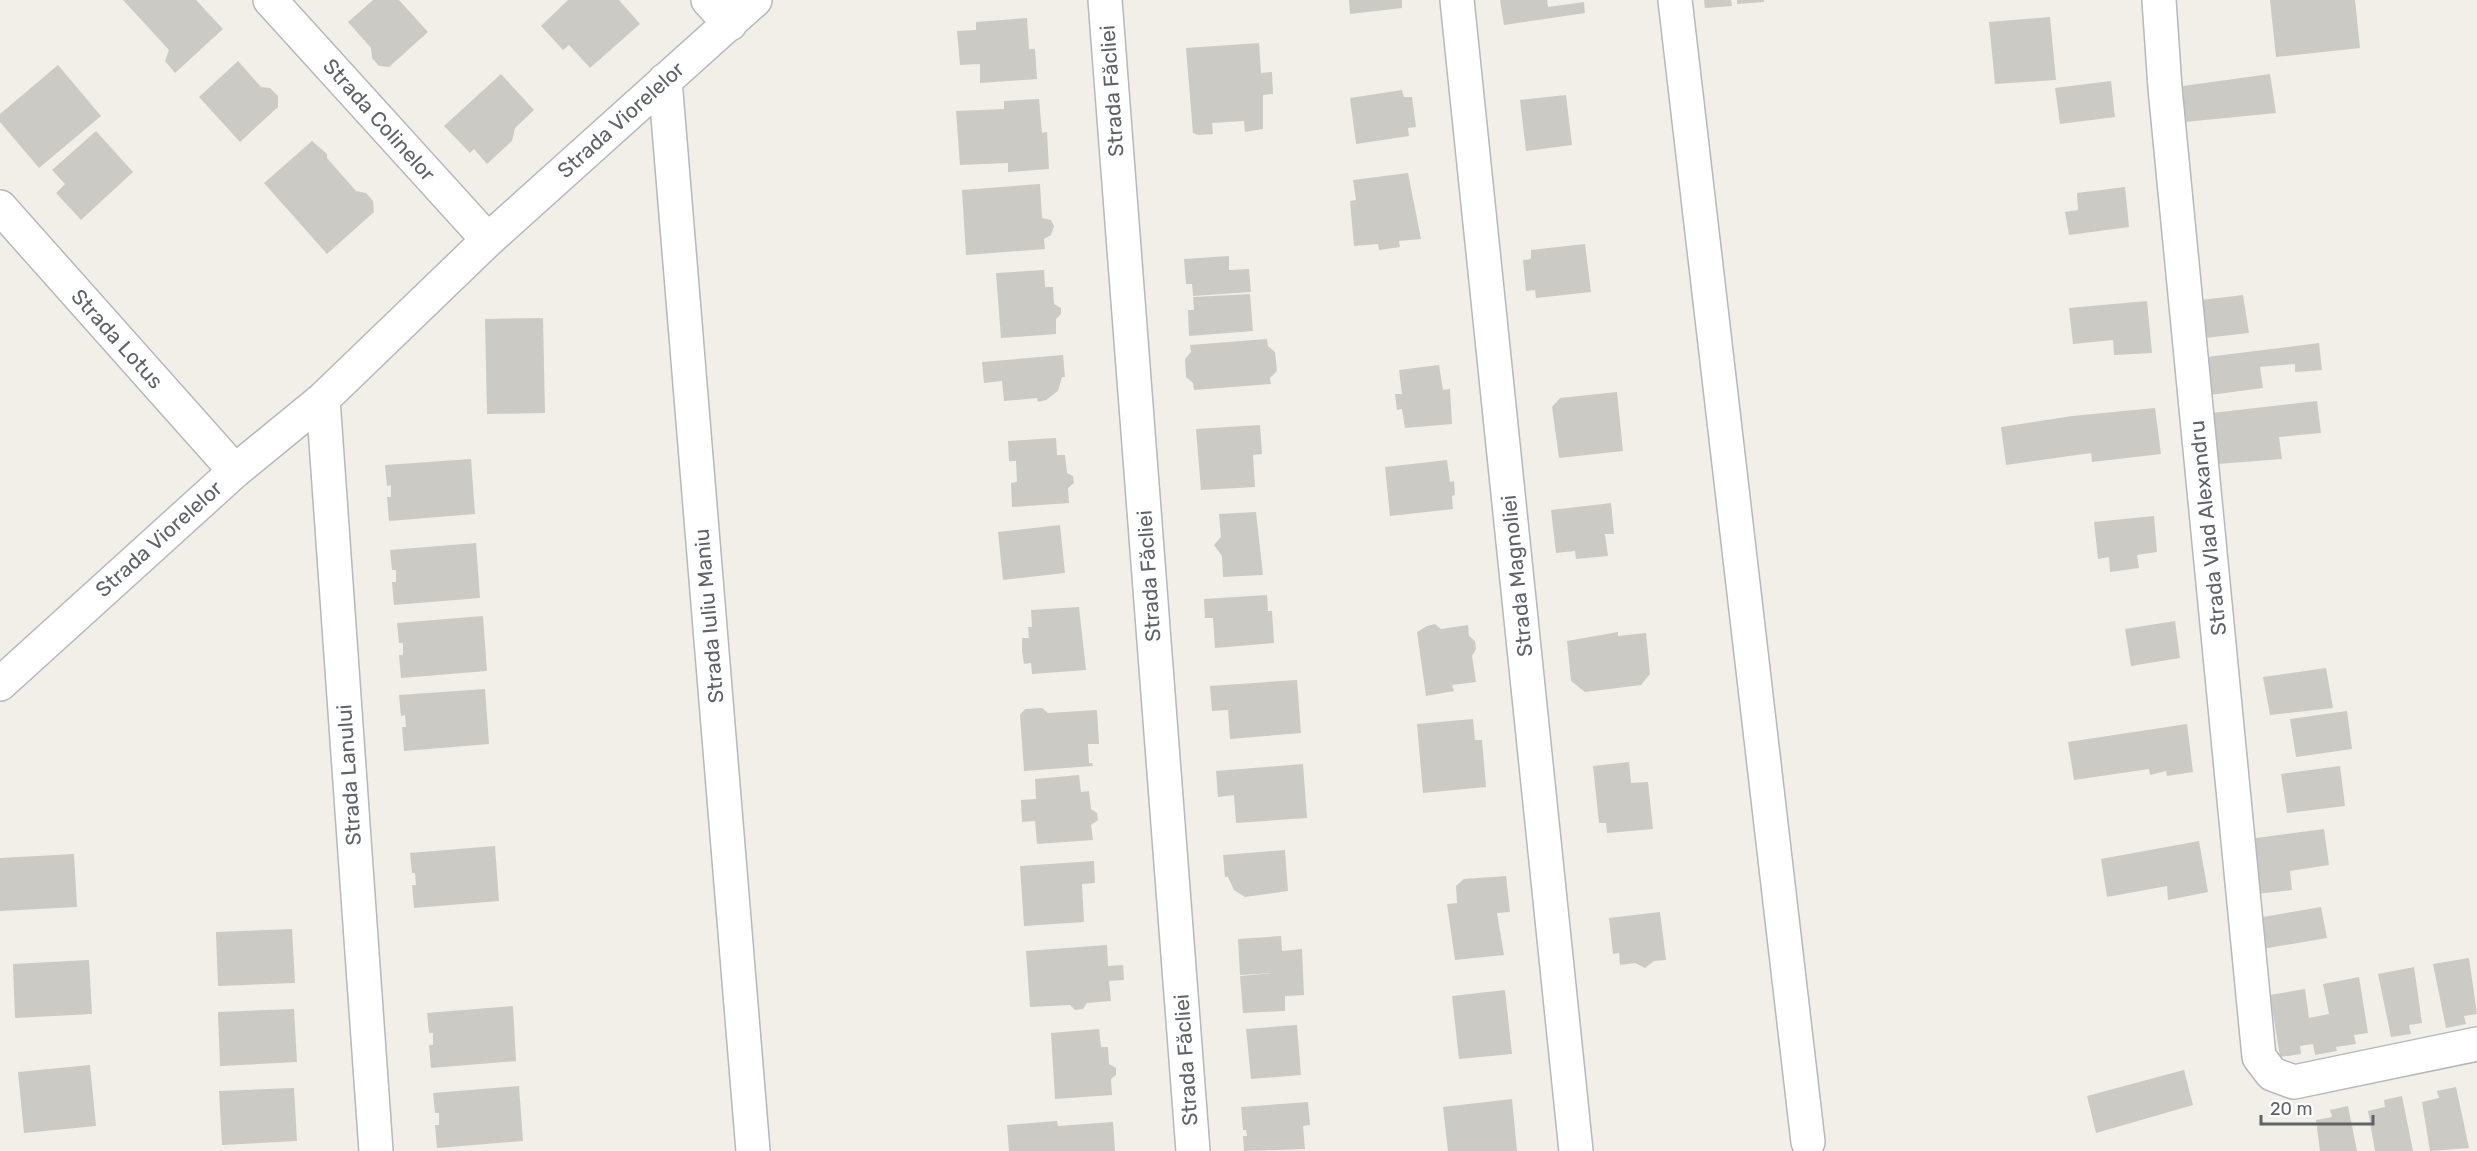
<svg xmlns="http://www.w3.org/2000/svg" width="2477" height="1151" viewBox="0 0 2477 1151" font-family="Rubik,sans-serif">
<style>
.building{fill:#cccac5}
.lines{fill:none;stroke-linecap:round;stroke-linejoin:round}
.minor-casing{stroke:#b5b8bc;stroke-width:36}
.minor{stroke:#fff;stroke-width:33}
.labels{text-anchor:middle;stroke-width:6;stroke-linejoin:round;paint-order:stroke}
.street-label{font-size:21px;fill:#5f6368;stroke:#fff}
</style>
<rect width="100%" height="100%" fill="#f1efe8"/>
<path class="building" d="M123,0H196L223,29L175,73L165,61L169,50Z
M373,0H399L428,32L389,67L379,66L372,58L371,48L348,22Z
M568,0H619L640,24L590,68L569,45L563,50L541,26Z
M1349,0H1402V8L1350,14Z
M1500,0H1547L1548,7L1584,2L1585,13L1504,25Z
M1704,0H1731L1732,6L1705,8Z
M1737,0H1764V2L1737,4Z
M2270,0H2355L2360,48L2276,57Z
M2050,17L2056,80L1995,84L1989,22Z
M1027,18L1029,49H1035L1037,79L980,83V64L960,65L957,31L976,30V22Z
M1259,43L1261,73L1272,72L1273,94L1263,95V129L1245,132L1244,121L1212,123L1213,134L1198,135L1193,133L1186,48Z
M238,61L261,87L270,88L278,96V107L240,142L199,97Z
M58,65L101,116L39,168L0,122V114Z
M501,74L534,110L515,128L512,141L487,164L474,149L470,153L444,126Z
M2270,74L2276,113L2185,122L2183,86Z
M2111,81L2115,117L2060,124L2055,88Z
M1402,90L1404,97H1412L1416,127L1408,128L1409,136L1356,144L1350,98Z
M1566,95L1572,145L1526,151L1520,100Z
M1039,99L1042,133L1047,132L1049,169L1008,172V163L960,165L956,111L1004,109V101Z
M96,131L133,172L81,220L56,193L65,184L52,170Z
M312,141L327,154V158L356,191L366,193L373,201L374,212L327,254L264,183Z
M1408,173L1421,239L1399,241L1400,247L1379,250L1378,244L1354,246L1350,201L1356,200L1353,180Z
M1040,184L1042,218L1051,220L1054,226L1051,235L1044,239L1045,249L966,255L962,190Z
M2125,187L2129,227L2069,235L2065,212L2078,210L2077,193Z
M1585,244L1591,292L1536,298L1535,290L1526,291L1523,260L1531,259V250Z
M1229,256V270L1249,269L1251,292L1193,296L1192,284H1186L1184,259Z
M1044,270L1045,287H1053L1054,304L1061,308V314L1056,319V334L1001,338L996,273Z
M1250,294L1253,331L1189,336L1188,310H1194L1193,297Z
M2243,295L2249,333L2205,338L2201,300Z
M2147,301L2152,353L2114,355L2113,340L2073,344L2069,308Z
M543,318L545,413L487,414L485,319Z
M1267,339L1268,346L1275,352L1277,371L1270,378L1271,384L1194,390L1193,383L1186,377L1185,359L1191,352L1190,345Z
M2319,343L2322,370L2295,372V364L2260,367L2263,388L2210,395L2207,357Z
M1063,355L1065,377H1062L1058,391L1046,400L1038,402L1037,398L1004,401L1002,381L984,383L982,362Z
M1439,365L1443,390L1450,389L1452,424L1405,428L1402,409L1397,410L1395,394H1402L1399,370Z
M1617,392L1623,451L1559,458L1552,407L1560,398Z
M2317,401L2321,433L2279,437L2282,459L2217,464L2212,413Z
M2155,408L2161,454L2092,462L2091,453L2006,465L2001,427L2072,416Z
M1260,425L1262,454L1253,455L1255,487L1201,490L1196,429Z
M1056,438L1057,455H1065L1067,473L1073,476L1074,483L1068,488L1069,503L1012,507L1011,483L1017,482L1016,461H1009L1008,441Z
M471,459L475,514L389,521L387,497H391V485L387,486L385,465Z
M1447,460L1450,482L1454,481L1455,495L1452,496L1453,509L1390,516L1385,467Z
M1611,503L1614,534H1605L1608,556L1576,559L1575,551L1556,553L1551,510Z
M1256,512L1263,575L1223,577L1222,556L1214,545L1221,537L1219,514Z
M2154,516L2157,552L2137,555L2139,568L2110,572L2109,557L2098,559L2094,522Z
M1060,525L1065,573L1003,580L998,532Z
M476,543L480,598L394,605L392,582H396V570H392L390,550Z
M1267,595L1268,611H1272L1274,643L1215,648L1213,618H1205L1204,599Z
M1079,607L1086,670L1032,674L1031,663L1024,664L1022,651V638H1029L1028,627H1032L1031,610Z
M483,616L487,671L401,678L399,655H403V643H399L397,623Z
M2175,621L2180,658L2131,666L2125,629Z
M1435,624L1441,629L1468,625L1469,636L1475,641L1476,649L1472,656L1476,682L1452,685L1454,691L1426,696L1417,632L1427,626Z
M1618,632V636L1646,633L1650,674L1641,685L1585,692L1571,681L1567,641Z
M2326,668L2333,708L2270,715L2263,677Z
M1297,680L1301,733L1230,739L1228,710L1212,711L1210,686Z
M485,689L489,744L404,751L402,727H406L405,715L401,716L399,695Z
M1042,708L1048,713L1097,710L1099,744H1088L1089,763H1092L1093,766L1024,771L1020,715L1025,709Z
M2347,711L2352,749L2296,757L2290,719Z
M1473,719L1475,740H1482L1486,787L1423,793L1417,724Z
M2187,724L2193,772L2167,776L2166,771L2150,775L2149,769L2074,780L2068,742Z
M1629,762L1631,783L1648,782L1653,829L1607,833L1606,823H1599L1593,766Z
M1303,764L1307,818L1236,823L1234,795L1218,797L1216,771Z
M2340,766L2345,806L2287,813L2281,774Z
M1079,775L1081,792L1089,791L1091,809L1097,813L1098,820L1091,825L1093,840L1037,844L1035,821L1022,822L1021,800L1036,799L1035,779Z
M2324,829L2329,865L2290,871L2292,890L2256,894L2249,839Z
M2199,841L2208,892L2168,900L2167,886L2107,897L2101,859Z
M495,846L499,901L414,908L412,885H416L415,873H412L410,853Z
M1285,850L1288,891L1245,897L1234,890L1228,877H1225L1223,855Z
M74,854L77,907L0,911V858Z
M1094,861L1095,883L1082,884L1084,922L1024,926L1020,866Z
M1506,876L1510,912L1497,913L1504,955L1455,960L1447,904L1457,903L1456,886L1464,879Z
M2321,907L2327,938L2262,949L2257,918Z
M1660,912L1666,960L1654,961L1645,968L1635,963L1620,965L1619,953L1613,954L1609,918Z
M292,929L295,983L218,986L216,932Z
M1281,936L1282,951L1302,949L1304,995L1285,996V1011L1243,1013L1240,976L1274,973L1240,975L1238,939Z
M1107,945L1108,966L1123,965L1124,980L1109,981L1111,1001L1087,1003L1083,1009L1075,1010L1070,1005L1030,1007L1026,951Z
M2469,958L2477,1014L2464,1016L2466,1024L2446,1028L2433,964Z
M89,960L92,1014L15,1018L13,964Z
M2414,967L2422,1023L2409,1025L2411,1034L2391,1037L2378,974Z
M2359,977L2368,1033L2354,1035L2356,1044L2336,1047L2337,1051L2315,1055L2313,1044L2300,1046L2301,1054L2280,1057L2270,995L2305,989L2309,1018L2329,1014L2323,984Z
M1505,990L1512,1054L1459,1059L1452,996Z
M513,1006L516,1061L431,1068L429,1045H433V1033H429L427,1013Z
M294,1009L297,1062L220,1066L218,1012Z
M1297,1025L1301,1075L1251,1079L1246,1029Z
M1099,1029L1101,1047H1108L1109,1064L1116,1068V1075L1111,1079L1112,1095L1055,1099L1051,1033Z
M90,1065L96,1126L24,1133L18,1072Z
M2184,1070L2193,1105L2096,1133L2087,1096Z
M519,1086L523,1141L437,1148L435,1125H439V1113H435L433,1093Z
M2456,1087L2469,1148L2430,1151L2422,1102L2439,1098L2437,1091Z
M294,1088L297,1141L222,1145L219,1091Z
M2402,1096L2413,1151H2375L2368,1111L2385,1107L2384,1100Z
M1512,1099L1517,1151H1448L1443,1107Z
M1308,1102L1310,1125L1303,1126L1305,1149L1244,1151L1243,1136H1247L1246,1130H1243L1241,1107Z
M2348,1106L2357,1151H2320L2316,1120L2332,1117L2330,1110Z
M1057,1121L1058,1126L1113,1122L1115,1151H1009L1007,1125Z"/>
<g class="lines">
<g class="minor-casing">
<path id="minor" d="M270,0L488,240
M708,0L730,24
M1105,0L1193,1151
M1457,0L1576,1151
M1675,0L1808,1142
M2159,0L2165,88L2259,1057L2272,1074L2294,1082L2477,1044
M665,80L753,1151
M0,207L235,471
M323,399L376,1151
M0,684L235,471L323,399L488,240L755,0"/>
</g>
<use href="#minor" class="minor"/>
</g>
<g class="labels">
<g class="street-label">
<text transform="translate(1112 91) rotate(-94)" y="7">Strada Făcliei</text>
<text transform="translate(379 120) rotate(48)" y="7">Strada Colinelor</text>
<text transform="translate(621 120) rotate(-42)" y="7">Strada Viorelelor</text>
<text transform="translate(117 339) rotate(48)" y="7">Strada Lotus</text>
<text transform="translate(2208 528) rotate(-96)" y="7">Strada Vlad Alexandru</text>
<text transform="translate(159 539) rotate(-42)" y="7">Strada Viorelelor</text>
<text transform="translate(1149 576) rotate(-94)" y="7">Strada Făcliei</text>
<text transform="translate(1517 576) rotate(-96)" y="7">Strada Magnoliei</text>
<text transform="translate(709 616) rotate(-95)" y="7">Strada Iuliu Maniu</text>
<text transform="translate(349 775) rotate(-94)" y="7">Strada Lanului</text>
<text transform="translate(1186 1060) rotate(-94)" y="7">Strada Făcliei</text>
</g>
</g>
<path d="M2261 1115v9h112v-9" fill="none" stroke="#5f6368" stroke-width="3"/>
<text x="2270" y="1115" font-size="18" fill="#5f6368" stroke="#ffffff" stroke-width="4.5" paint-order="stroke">20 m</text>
</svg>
